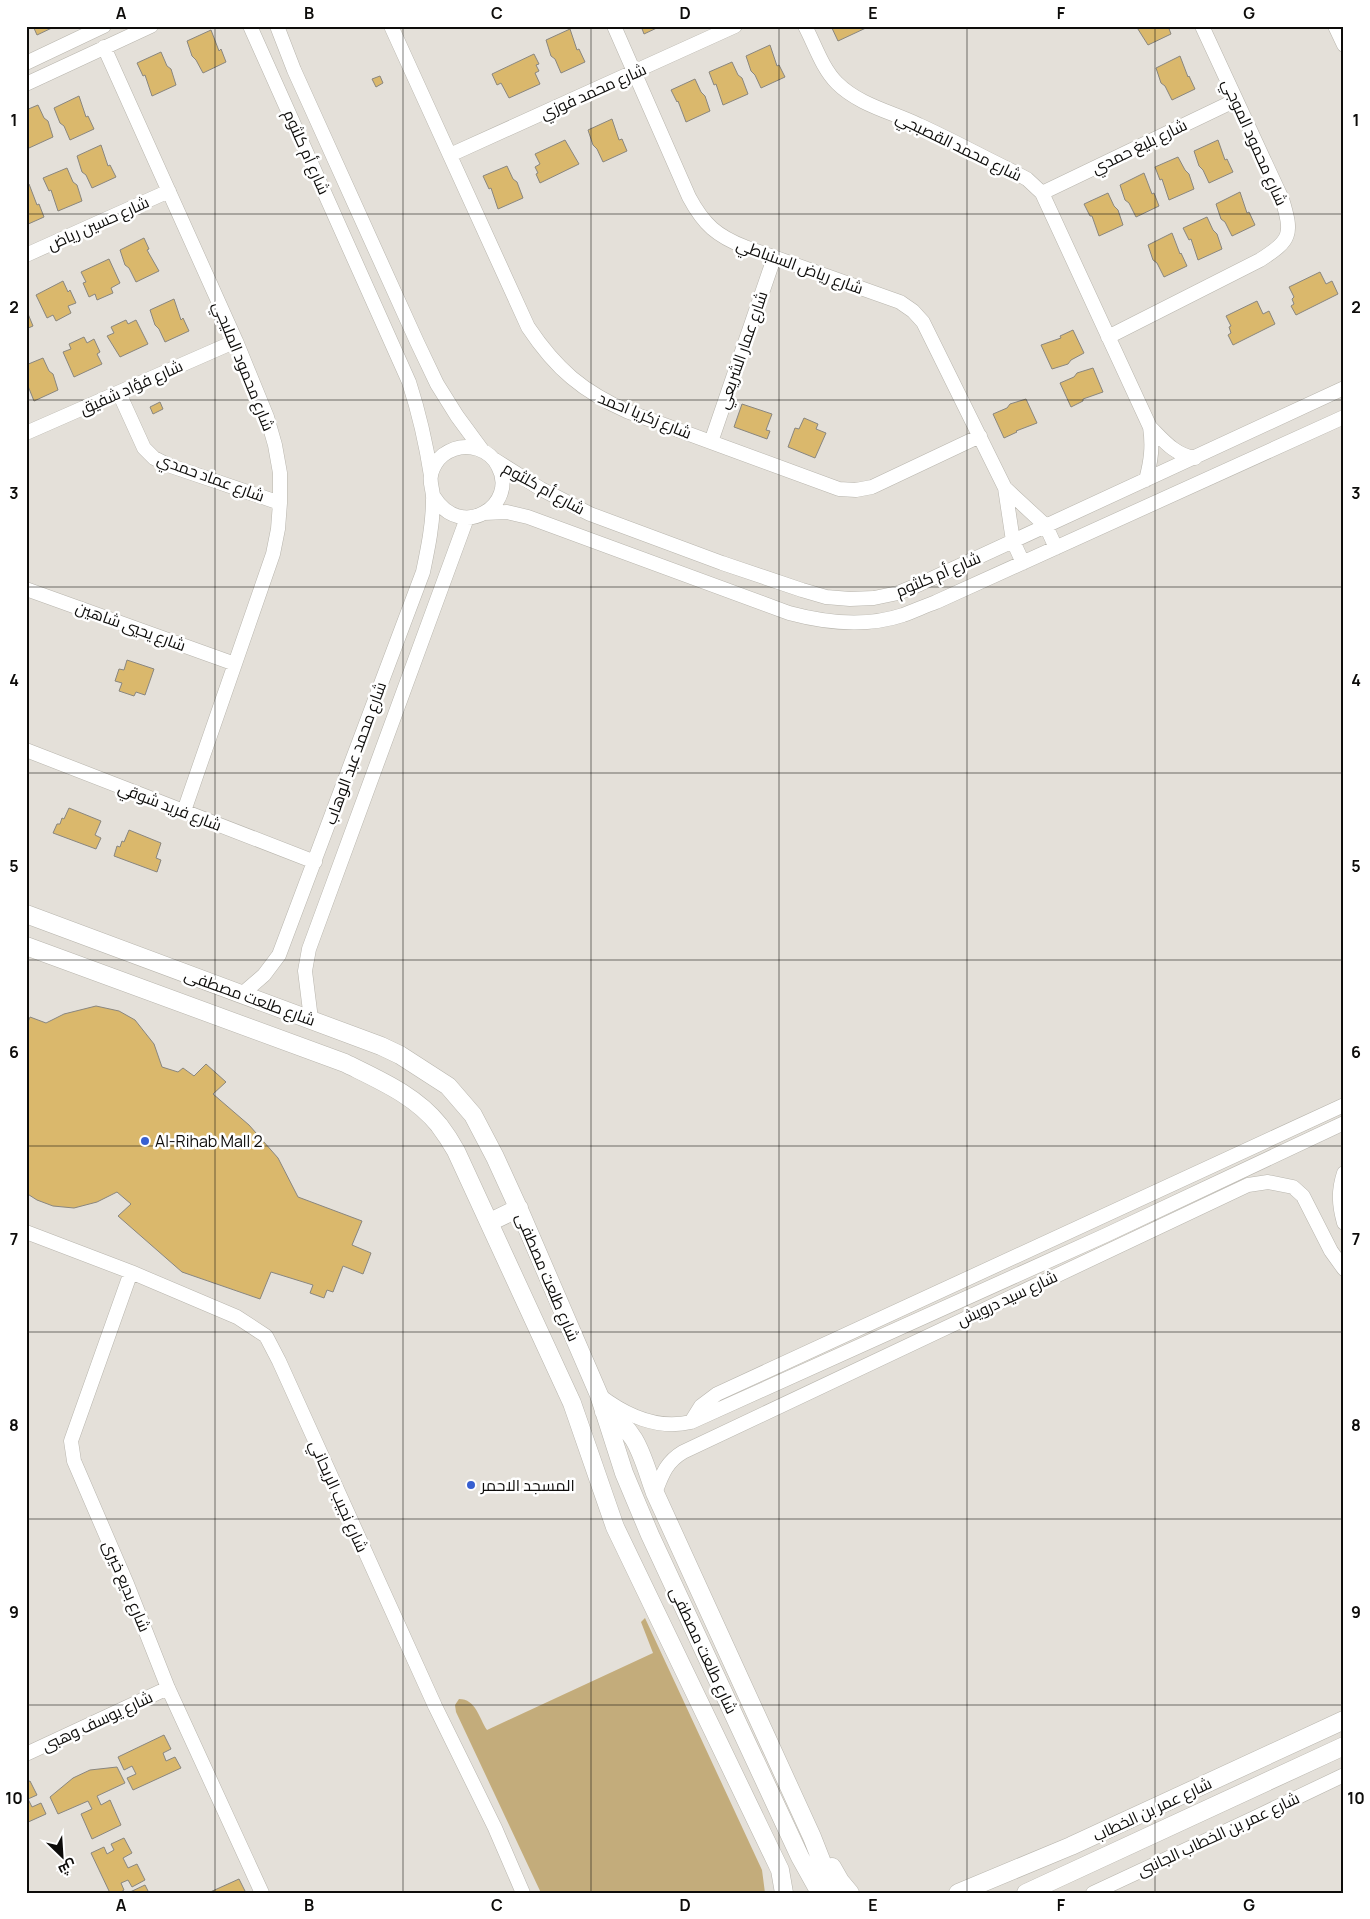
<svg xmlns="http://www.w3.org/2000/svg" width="1370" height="1919" viewBox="0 0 1370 1919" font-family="Manrope,Cairo,sans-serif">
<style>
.green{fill:#c3ac7b}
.building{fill:#dab86c;stroke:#89867f}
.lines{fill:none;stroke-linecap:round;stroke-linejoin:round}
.minor-casing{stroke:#b8b5ad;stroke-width:15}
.tertiary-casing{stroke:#b8b5ad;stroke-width:19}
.minor{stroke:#fff;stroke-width:14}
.tertiary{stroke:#fff;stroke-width:18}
.grid{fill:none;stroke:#0d0c0a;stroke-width:1;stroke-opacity:0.55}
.poi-dot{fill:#375fd0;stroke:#fff;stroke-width:2}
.labels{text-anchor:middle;stroke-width:5;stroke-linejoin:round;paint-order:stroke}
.street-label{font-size:16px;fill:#0d0c0a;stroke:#fff}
.poi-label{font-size:16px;fill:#0d0c0a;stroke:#fff;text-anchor:start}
.neatline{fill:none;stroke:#0d0c0a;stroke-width:2}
.grid-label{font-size:16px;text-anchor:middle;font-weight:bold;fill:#0d0c0a}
</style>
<rect width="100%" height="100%" fill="#e4e0d9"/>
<path class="green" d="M645,1618L762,1870L765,1893H541L456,1712L455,1705L459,1699C476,1699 479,1718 487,1730L653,1653L641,1622Z"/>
<path class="building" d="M33,26H56L37,35Z
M641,26H661L644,34Z
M831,26H868V27L838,41Z
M1136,26H1168L1171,34L1148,45Z
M570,29L577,50L579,49L585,62L561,73L555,59L551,56L546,40Z
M211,30L219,51L221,49L226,62L203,73L196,60L192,56L187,41Z
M770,45L777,66L779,65L785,77L761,88L755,75L751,71L746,56Z
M161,52L167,66L171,69L176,85L152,96L145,75L143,76L137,63Z
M534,54L539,64L536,65L539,71L535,73L540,84L509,98L501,83L497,85L492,74Z
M1180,56L1188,77L1189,76L1195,89L1172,100L1165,86L1161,83L1156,68Z
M732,62L738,75L742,78L748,94L723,105L716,84L714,85L709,72Z
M380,76L383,83L376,87L372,79Z
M695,79L701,92L705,96L710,111L686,122L678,101L677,102L671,90Z
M79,96L86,117L88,116L94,129L70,140L64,126L60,123L54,108Z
M38,105L44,118L48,121L53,137L29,148L26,142V110Z
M612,119L619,140L622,139L627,151L603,162L597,149L593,145L588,130Z
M565,140L579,164L540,183L536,174L538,173L535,167L540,164L535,154Z
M1218,140L1225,160L1227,159L1233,172L1209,183L1203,170L1199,166L1194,151Z
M101,145L108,166L110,165L116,177L92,188L86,175L82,172L77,156Z
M1178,157L1185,170L1189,174L1194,189L1169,200L1162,179L1160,180L1155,167Z
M507,166L513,179L517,182L523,198L498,209L491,188L489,189L483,176Z
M67,168L73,182L77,185L82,201L58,211L51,190L49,191L43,178Z
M1144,173L1152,194L1154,193L1159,206L1136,217L1129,203L1125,200L1120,185Z
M29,184L37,205L39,204L44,217L26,225V186Z
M1240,192L1247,213L1249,212L1255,225L1232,236L1225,222L1221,219L1216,204Z
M1108,193L1114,206L1118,210L1123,225L1099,236L1092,216H1090L1084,204Z
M1207,217L1213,230L1217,234L1222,249L1198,260L1191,239L1189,240L1183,228Z
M1172,233L1180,254L1181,253L1187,266L1164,277L1157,263L1153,260L1148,245Z
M144,238L149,249L147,250L159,271L136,282L129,268L125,265L120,250Z
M109,259L120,283L111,288L113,293L97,300L95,294L89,297L83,283L86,282L81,272Z
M1320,272L1326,284L1332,281L1338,294L1296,315L1291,306L1294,304L1292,299L1294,297L1289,287Z
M63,281L68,292L70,290L76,303L68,306L71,313L56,321L53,315L47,318L36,295Z
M174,299L181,320L183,318L189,331L165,342L159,329L155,325L150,310Z
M1257,301L1263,314L1269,311L1275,324L1233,345L1228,335L1231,333L1229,327L1231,326L1226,316Z
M26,309L33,326L26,329Z
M126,320L128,324L136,320L148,344L120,357L107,336L114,333L111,327Z
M1073,330L1084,353L1071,360L1068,364L1052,369L1041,345L1061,338L1060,336Z
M84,337L87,343L94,339L100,352L97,354L102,364L74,377L63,352L71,349L69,344Z
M43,358L49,371L53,374L58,390L34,401L26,381V365Z
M1093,368L1103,392L1083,399V401L1071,407L1060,383L1074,377L1077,373Z
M1026,399L1037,423L1016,431L1017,432L1004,438L993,414L1007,408L1010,404Z
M160,402L163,409L153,414L150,407Z
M742,404L772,414L766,430L770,431L767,439L734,427Z
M804,418L818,424L816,429L826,433L815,458L788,447L795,428L799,429Z
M127,660L154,669L145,695L136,692L134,696L119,691L122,683L115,681L119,669L124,670Z
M69,808L101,821L95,835L101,838L96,849L53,833L57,824H60L62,818L64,819Z
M129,830L161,843L156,858L161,860L157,872L114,856L117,846L120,847L122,841L124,842Z
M96,1006L119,1011L135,1020L154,1044L162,1067L178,1072L183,1068L194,1076L206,1064L226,1082L213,1094L249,1125L278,1158L298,1197L362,1221L352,1245L371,1253L363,1274L343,1266L333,1292L327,1290L324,1298L310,1293L313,1285L271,1272L260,1299L182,1272L118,1216L131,1204L117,1192L97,1202L74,1208L53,1206L37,1200L26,1193V1027L30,1017L46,1023L64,1014Z
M164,1735L171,1749L163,1753L166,1761L175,1757L181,1768L133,1790L127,1778L136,1774L132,1766L124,1770L118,1757Z
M117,1767L125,1783L97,1796L101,1805L110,1800L121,1825L92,1839L81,1814L92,1809L88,1801L58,1814L50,1797L73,1778L90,1770Z
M30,1781L37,1795L28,1799L32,1807L41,1803L46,1814L26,1823V1782Z
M124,1838L132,1853L123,1858L128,1868L137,1864L145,1880L132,1887L128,1880L121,1883L124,1890L119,1893H110L91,1853L104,1847L107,1854L114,1850L111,1844Z
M239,1879L246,1893H208Z
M145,1885L149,1893H128Z"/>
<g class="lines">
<g class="minor-casing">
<path id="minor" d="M250,26L409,382C419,413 426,443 431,476
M277,26L294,70L417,342L437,384L457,416L482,450
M391,26L528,327C556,369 583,392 629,412L839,489L856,490L872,487L980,436
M614,26L689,197C704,225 717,236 745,247L900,302L913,311L923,322L1005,488L1013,541L1023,563
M805,26C815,45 822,68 837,83C859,105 892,112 919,125C950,139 981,156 1012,171L1027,179L1042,193L1150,427C1153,446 1151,461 1146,480
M1335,26L1344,45
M104,47L236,341L267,417L275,445L280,473V503L278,529L273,554L184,811
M26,63L104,26
M26,84L151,26
M450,155L735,26
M1042,193L1236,100
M26,255L169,191
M1108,337L1260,260C1291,240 1293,235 1282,199L1202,26
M119,393L144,448L154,458L168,465L280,503
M1150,427C1164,441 1175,455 1195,458
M26,433L236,341
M711,442L774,258
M495,460L541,489L590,514L722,563L802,590L826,597L850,599L874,598L898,593L920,584L1344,388
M1005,488L1046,526L1056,548
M484,513L507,512L528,517L789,613C826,623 867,627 903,615C914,611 925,606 936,602L1344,417
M26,589L235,664
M26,750L315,862
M242,994L264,975L279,955L423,572C428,548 433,524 433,500C434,491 429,484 431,474C433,467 437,460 443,455C454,447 466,445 478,449C487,452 494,458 498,466C519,504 462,542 434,497
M311,1019L305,971L309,949L467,518
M1344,1173C1338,1191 1339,1205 1344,1223
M26,1232L131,1272L237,1317L266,1336L279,1361L435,1706L495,1828L523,1893
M131,1272L71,1441L74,1461L127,1584L168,1688L262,1893
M599,1395C625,1415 658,1430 691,1422L1106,1235L1344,1123
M691,1422L701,1406L717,1394L1344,1105
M655,1493C662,1475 666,1462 683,1452L1248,1185L1268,1182L1293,1187L1303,1196L1331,1251L1344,1269
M26,1754L168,1688
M1093,1893L1254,1818L1344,1775"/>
</g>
<g class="tertiary-casing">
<path id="tertiary" d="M26,914L381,1046L400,1055L448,1086L473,1115L495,1157L521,1214L599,1395L624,1473L650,1535L800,1857L820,1893
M26,946L345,1063C379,1080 415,1095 439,1125C445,1133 451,1142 456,1151L572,1403L615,1527L780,1870L784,1893
M490,1222L519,1208
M604,1412C638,1428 643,1461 655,1493L812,1837L834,1893
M832,1867L840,1881L850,1893
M958,1893L1071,1846L1344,1720
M1026,1893L1344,1746"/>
</g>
<use href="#minor" class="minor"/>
<use href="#tertiary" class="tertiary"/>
</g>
<path class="grid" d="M215,26V1893M403,26V1893M591,26V1893M779,26V1893M967,26V1893M1155,26V1893M26,214H1344M26,400H1344M26,587H1344M26,773H1344M26,960H1344M26,1146H1344M26,1332H1344M26,1519H1344M26,1705H1344"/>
<g class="poi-dot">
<circle cx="145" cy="1141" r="5"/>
<circle cx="471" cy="1485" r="5"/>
</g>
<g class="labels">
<g class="street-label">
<text transform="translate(593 91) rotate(-24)" y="6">شارع محمد فوزي</text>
<text transform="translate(1255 142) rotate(66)" y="6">شارع محمود الموجي</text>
<text transform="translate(959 146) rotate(26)" y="6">شارع محمد القصبجي</text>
<text transform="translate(1139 146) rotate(-26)" y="6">شارع بليغ حمدي</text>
<text transform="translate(307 152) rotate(66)" y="6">شارع أم كلثوم</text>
<text transform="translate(98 223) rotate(-24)" y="6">شارع حسين رياض</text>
<text transform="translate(800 266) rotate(20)" y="6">شارع رياض السنباطي</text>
<text transform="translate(742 350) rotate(-71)" y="6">شارع عمار الشريعي</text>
<text transform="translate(244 366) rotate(68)" y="6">شارع محمود المليجي</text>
<text transform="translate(131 387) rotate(-24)" y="6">شارع فؤاد شفيق</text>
<text transform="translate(645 415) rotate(22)" y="6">شارع زكريا احمد</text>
<text transform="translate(211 477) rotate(20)" y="6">شارع عماد حمدي</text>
<text transform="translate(544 488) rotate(29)" y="6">شارع أم كلثوم</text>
<text transform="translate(938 574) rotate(-23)" y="6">شارع أم كلثوم</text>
<text transform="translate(131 626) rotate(20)" y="6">شارع يحيي شاهين</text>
<text transform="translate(355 753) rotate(-70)" y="6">شارع محمد عبد الوهاب</text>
<text transform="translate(170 806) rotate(21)" y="6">شارع فريد شوقي</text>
<text transform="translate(250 997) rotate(20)" y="6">شارع طلعت مصطفى</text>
<text transform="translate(548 1277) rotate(67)" y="6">شارع طلعت مصطفى</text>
<text transform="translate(1007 1298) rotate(-25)" y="6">شارع سيد درويش</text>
<text transform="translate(339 1496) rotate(66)" y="6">شارع نجيب الريحاني</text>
<text transform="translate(127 1586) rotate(67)" y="6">شارع بديع خيرى</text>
<text transform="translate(704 1650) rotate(65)" y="6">شارع طلعت مصطفى</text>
<text transform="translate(97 1721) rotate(-25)" y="6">شارع يوسف وهبى</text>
<text transform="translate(1152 1809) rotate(-25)" y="6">شارع عمر بن الخطاب</text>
<text transform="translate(1218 1834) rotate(-25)" y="6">شارع عمر بن الخطاب الجانبى</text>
</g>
<g class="poi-label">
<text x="155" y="1147">Al-Rihab Mall 2</text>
<text x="481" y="1491">المسجد الاحمر</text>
</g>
</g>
<rect width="1370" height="1919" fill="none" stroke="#ffffff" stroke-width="55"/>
<g transform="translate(62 1856) rotate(155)" stroke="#ffffff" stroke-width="4" paint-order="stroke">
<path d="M0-4L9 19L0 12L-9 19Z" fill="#0d0c0a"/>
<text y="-8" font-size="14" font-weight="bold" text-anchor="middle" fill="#0d0c0a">ش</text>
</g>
<rect x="28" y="28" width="1314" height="1864" class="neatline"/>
<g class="grid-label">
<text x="121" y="19">A</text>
<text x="309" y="19">B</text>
<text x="497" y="19">C</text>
<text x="685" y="19">D</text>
<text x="873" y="19">E</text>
<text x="1061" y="19">F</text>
<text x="1249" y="19">G</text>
<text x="14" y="126">1</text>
<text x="1356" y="126">1</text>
<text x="14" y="313">2</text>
<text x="1356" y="313">2</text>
<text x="14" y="499">3</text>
<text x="1356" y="499">3</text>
<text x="14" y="686">4</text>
<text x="1356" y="686">4</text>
<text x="14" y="872">5</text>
<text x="1356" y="872">5</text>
<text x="14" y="1058">6</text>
<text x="1356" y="1058">6</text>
<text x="14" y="1245">7</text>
<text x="1356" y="1245">7</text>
<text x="14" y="1431">8</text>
<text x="1356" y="1431">8</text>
<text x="14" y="1618">9</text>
<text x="1356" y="1618">9</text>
<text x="14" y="1804">10</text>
<text x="1356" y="1804">10</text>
<text x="121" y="1911">A</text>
<text x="309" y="1911">B</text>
<text x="497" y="1911">C</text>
<text x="685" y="1911">D</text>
<text x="873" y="1911">E</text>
<text x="1061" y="1911">F</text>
<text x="1249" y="1911">G</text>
</g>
</svg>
